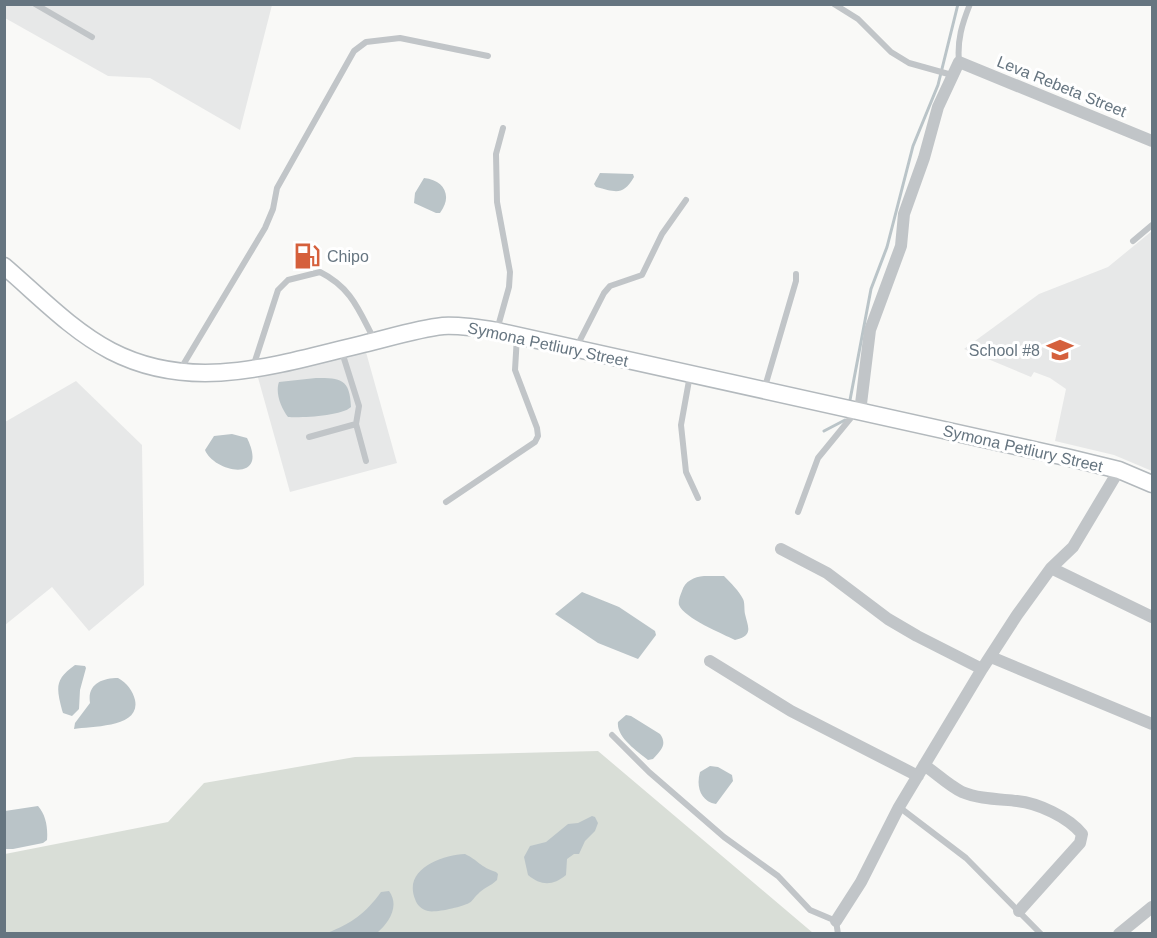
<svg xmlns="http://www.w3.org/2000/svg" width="1157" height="938" viewBox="0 0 1157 938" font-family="Arial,sans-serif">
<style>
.built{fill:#e7e8e8}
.green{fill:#d9ded7}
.water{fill:#bac4c8}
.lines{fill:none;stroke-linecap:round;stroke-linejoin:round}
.stream{stroke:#bac4c8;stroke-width:3}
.secondary-casing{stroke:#b3b9bd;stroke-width:19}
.lane{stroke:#c1c5c8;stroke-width:6}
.street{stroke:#c1c5c8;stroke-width:12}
.secondary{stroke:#fff;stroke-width:16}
.labels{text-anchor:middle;stroke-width:6;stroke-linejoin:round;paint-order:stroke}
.street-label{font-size:16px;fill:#667580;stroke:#fff}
.poi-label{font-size:16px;fill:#667580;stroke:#fff;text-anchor:start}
</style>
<rect width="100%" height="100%" fill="#f9f9f7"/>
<path class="built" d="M5,5H272L240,130L150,78L108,76L5,18Z
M1152,231V471L1114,455L1055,441L1066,389L1050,378L1034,372L1031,377L964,349L1039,294L1108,267Z
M364,345L397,463L290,492L257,374Z
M76,381L142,445L144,585L89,631L52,587L5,625V422Z"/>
<path class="green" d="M598,751L813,933L5,934V854L168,822L204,783L355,757Z"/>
<path class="water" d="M600,173L633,174L634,177C623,196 616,192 596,187L594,184Z
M424,178C444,180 453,196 440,213H436L414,203L415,193Z
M316,378C341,378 350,379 351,407C342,416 301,418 288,417C281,408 275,393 279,382Z
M232,434L247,438C250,444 254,454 252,461C246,479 211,466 205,450L214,436Z
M704,576H724C731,583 739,591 743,599C745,603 744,609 745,614C748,627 754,636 735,640C723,634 684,618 679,605C678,601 680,596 682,591C685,581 694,577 704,576Z
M582,592L619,607L655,631L656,635L638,659L598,643L555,614Z
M75,665L85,666L86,668L80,690L79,709L72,716L63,713L62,710C56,687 55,679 75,665Z
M118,678C127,683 133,691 135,700C141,728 92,726 74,729L75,723L90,703C87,684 102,678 118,678Z
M626,715L631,716L660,734C668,745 660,751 653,759L648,760C637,751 616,737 618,722Z
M710,766L718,767L732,775L733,781L716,804C700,801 696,786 700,772Z
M38,806C46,815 48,828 47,840L43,843L13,849H5V811Z
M592,816L595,817L598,823L595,831L585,841L579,854H574L567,859L566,875C553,886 541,886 528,875L524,857L530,846L546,842L568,824L578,823Z
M465,854C478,860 480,867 496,872L498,874L497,880C491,886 483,888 478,894C474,897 473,901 469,903C462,907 435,913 428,911C421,909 417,905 415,899C403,869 442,855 465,854Z
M389,891C400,906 389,923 377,933H327C352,923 365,914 381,892Z"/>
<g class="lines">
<path class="stream" d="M850,400L871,289L887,247L913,146L938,85L958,4
M824,431L845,420"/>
<g class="secondary-casing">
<path id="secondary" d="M4,266C38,295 71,330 111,351C194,394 278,364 363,344C389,338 416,329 443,326C461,325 479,328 497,331L1070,458L1119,470L1152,484"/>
</g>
<path class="lane" d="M35,4L92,37
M834,4L858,19L891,52L909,63L952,75
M959,62C957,40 962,24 970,4
M1133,241L1152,225
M497,330L509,287L510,272L497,202L496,154L503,128
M576,348L604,293L610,286L642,275L662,234L686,200
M341,349L359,406L356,424L366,461
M253,367L278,290L288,280L320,272C352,288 359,311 375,341
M180,370L265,228L273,209L277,188L354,51L366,42L400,38L488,56
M690,375L681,425L686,472L698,498
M764,390L796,281V274
M309,437L356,424
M446,502L535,442L538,436L537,428L515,370L517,336
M798,512L818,458L854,414
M612,735L649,772L724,837L778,876L810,910L836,921L838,934
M899,807L966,858L1041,934"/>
<path class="street" d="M860,412L870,330L901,246L904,214L924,158L938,107L959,62L1152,141
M781,549L827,573L888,619L917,636L982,669
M1051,568L1152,617
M991,657L1152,724
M710,661L791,711L918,776
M924,765C936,773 948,785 962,792C979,799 998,799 1017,801C1038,803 1068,817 1082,834L1080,843L1019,911
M836,921L861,882L899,807L982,669L1017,615L1051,568L1073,547L1119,470
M1119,934L1152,907"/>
<use href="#secondary" class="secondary"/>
</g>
<defs>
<g id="fuel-bare" transform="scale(2.07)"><path d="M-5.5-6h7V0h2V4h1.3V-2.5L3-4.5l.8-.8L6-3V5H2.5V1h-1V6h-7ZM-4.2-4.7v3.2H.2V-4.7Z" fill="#d5603c" stroke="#fff" stroke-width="2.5" paint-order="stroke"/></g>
<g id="school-bare" transform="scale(2.07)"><path d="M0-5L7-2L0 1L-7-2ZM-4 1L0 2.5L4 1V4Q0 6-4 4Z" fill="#d5603c" stroke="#fff" stroke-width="2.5" paint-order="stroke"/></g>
</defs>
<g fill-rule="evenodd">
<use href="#fuel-bare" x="307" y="256"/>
<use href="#school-bare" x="1060" y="350"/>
</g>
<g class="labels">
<g class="street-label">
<text transform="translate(1062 86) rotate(22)" y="6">Leva Rebeta Street</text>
<text transform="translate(548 344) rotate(12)" y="6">Symona Petliury Street</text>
<text transform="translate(1023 448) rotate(13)" y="6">Symona Petliury Street</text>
</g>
<g class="poi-label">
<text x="327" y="262">Chipo</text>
<text x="1040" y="356" text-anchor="end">School #8</text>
</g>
</g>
<rect width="1157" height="938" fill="none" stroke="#667580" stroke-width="12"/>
</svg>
